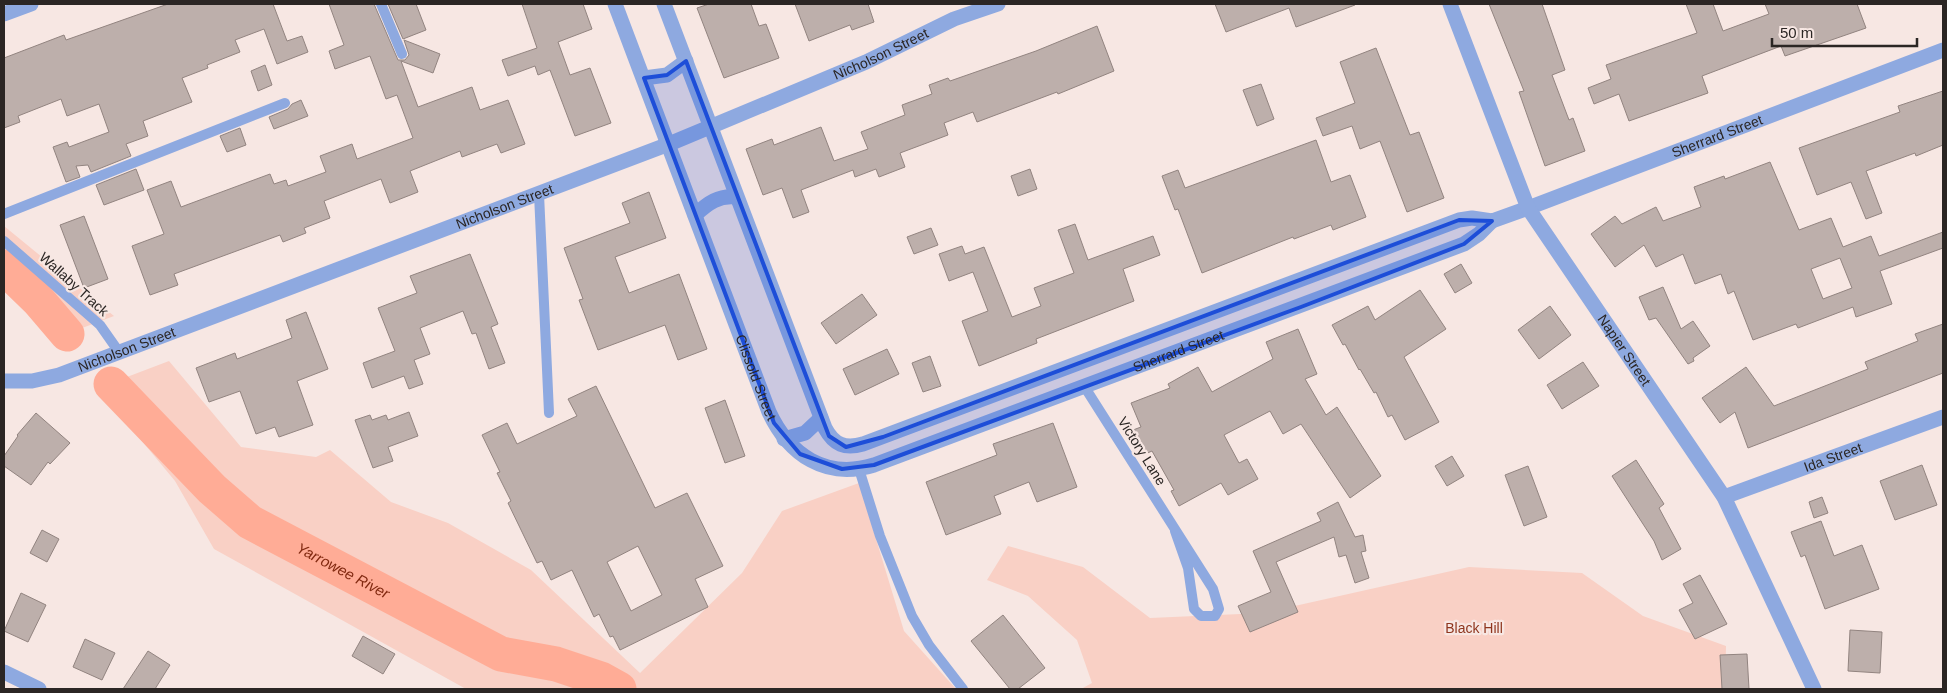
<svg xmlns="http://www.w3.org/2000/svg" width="1947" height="693" viewBox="0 0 1947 693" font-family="Arial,sans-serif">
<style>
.green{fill:#f9d0c5}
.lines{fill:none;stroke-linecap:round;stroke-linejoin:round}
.river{stroke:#ffac96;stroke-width:35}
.building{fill:#bdafab;stroke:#928480;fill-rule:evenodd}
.service{stroke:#8ea9e0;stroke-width:10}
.minor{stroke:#8ea9e0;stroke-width:15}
.marked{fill:#1d4ed8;fill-opacity:0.2;stroke:#1d4ed8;stroke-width:4;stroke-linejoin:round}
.labels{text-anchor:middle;stroke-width:4.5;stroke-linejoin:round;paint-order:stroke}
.street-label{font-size:14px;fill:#2b2624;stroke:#f7e7e3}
.park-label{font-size:14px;fill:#8f361e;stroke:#f7e7e3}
.water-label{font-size:15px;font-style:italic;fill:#832a11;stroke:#f7e7e3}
</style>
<rect width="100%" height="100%" fill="#f7e7e3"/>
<path class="green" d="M4,226L114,316L53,339L4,291Z
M169,361L241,447L316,457L330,450L391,502L448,523L531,570L640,673L742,573L782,511L859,483L904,631L956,689H466L214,549L175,481L98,388Z
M1008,546L1083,567L1150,618L1263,613L1469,567L1582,573L1643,616L1726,646L1725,689H1081L1092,683L1077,640L1028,596L987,580Z"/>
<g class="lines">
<g class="river">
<path d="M4,267L38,300L67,334"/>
<path id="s1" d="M111,384L212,489L250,522L501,654L556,664L601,679L619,689"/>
</g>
</g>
<path class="building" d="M168,4H273L287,41L302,36L308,52L277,64L264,29L235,40L240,52L207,65L208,68L182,78L192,102L143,121L148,136L126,144L131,156L91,172L88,165L76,166L80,177L66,182L53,147L67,142L69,147L109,132L99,104L67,116L61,99L18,116L20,122L4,128V58L64,35L66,40Z
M329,4H374L398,60H405L409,55L404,40L440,54L433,73L401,61L418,107L472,87L480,110L508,100L525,144L501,153L497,144L462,157L460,151L410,171L418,192L390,203L381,179L324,201L330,218L304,228L306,233L283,242L280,235L174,274L178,285L150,295L132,246L164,234L147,190L171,181L181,207L270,174L274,184L286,180L288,186L326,172L320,156L352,144L357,159L413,138L397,95L386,99L370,56L335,69L329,51L344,45Z
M388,4H416L426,30L403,39Z
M522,4H583L592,29L558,42L570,75L590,68L611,123L575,136L550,70L538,75L535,66L508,76L502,60L537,48Z
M709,4H751L759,26L766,24L779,58L724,78L697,8Z
M795,4H868L874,22L852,30L850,25L809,41Z
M1215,4H1354L1355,5L1296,27L1289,8L1226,32Z
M1489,4H1542L1565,70L1552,75L1569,120L1573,118L1585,151L1545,166L1519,92L1524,91Z
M1686,4H1713L1723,31L1769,14L1765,4H1857L1866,28L1785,56L1781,46L1702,76L1708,93L1629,121L1619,94L1594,104L1588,88L1611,79L1606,65L1697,33Z
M1097,26L1114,71L1058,94L1057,92L977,122L973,112L944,123L948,135L900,153L905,167L879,177L876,169L855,177L853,170L801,190L809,212L793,218L782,188L763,195L746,149L772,139L774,145L821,127L834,161L868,149L861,132L905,115L902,105L932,94L929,85L948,78L950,81L1036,51Z
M1376,48L1410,135L1419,132L1444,198L1407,212L1380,141L1360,149L1352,126L1323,136L1316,118L1355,103L1340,62Z
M265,65L272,85L258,91L251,71Z
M1261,84L1274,119L1257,126L1243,90Z
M1943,91V145L1916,156L1915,153L1866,171L1882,213L1866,219L1851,182L1817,195L1799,148L1900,112L1898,106Z
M301,100L308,116L274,129L269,117L288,109L292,104Z
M240,128L246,145L227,152L220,136Z
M1316,140L1331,182L1350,175L1366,217L1333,230L1331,225L1294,239L1293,237L1202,273L1178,209L1175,210L1162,176L1178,170L1185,188Z
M1770,162L1799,230L1831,218L1843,247L1871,236L1879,256L1943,232V248L1880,271L1892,304L1856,317L1853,307L1798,328L1796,324L1753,340L1734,291L1728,294L1721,274L1695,284L1683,254L1656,267L1644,245L1615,267L1591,234L1615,216L1622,224L1656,207L1663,221L1701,207L1694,187L1724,176L1725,179ZM1840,258L1852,288L1823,299L1811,269Z
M136,169L144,190L104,205L96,185Z
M1030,169L1037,189L1018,196L1011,176Z
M649,192L666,238L615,257L629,293L679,274L707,349L678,360L665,325L598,350L579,300L583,299L564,248L630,223L622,203Z
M84,216L108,279L84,288L60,225Z
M1075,224L1088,260L1153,236L1160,255L1123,269L1134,301L1036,339L1037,343L979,366L962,321L988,311L973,272L949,281L939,254L962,246L965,254L984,247L1012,317L1041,306L1034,288L1074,273L1058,230Z
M931,228L938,245L914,254L907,237Z
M470,254L498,324L491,327L505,363L489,369L476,333L472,334L463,311L420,328L430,354L414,360L423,384L409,389L404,376L372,388L363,363L395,351L378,308L417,293L410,276Z
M1461,264L1472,283L1455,293L1444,274Z
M1663,287L1681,329L1693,321L1710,346L1693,358L1694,361L1688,364L1656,318L1649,320L1639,297Z
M1420,290L1446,329L1404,357L1439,422L1405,440L1392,415L1388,417L1376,392L1374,393L1360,369L1359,370L1345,344L1343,345L1332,325L1368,306L1375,320Z
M862,294L877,315L836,344L821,323Z
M1550,306L1571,335L1539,359L1518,330Z
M306,312L328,369L297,381L313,425L279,437L275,427L256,434L240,391L209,402L196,368L235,353L237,359L292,338L286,320Z
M1943,324V373L1748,448L1735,412L1720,423L1702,398L1746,367L1774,406L1868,369L1865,362L1918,341L1915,334Z
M1298,329L1317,374L1305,379L1326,415L1337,407L1381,476L1350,498L1301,424L1283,434L1270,411L1224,435L1239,463L1247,459L1258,479L1228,495L1221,483L1179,506L1171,491L1174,490L1152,451L1143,455L1133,430L1141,427L1131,403L1170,388L1168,384L1198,367L1212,392L1273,359L1266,342Z
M887,349L899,374L855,395L843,369Z
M930,356L941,386L923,392L912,363Z
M1583,362L1599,386L1562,409L1547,385Z
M596,386L655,508L687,493L723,566L695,579L708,607L620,650L613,636L610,637L599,614L594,617L572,570L551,580L542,561L537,563L508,503L511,501L497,473L500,472L482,435L507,423L517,444L577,416L568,399ZM638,546L662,595L631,611L607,562Z
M725,400L745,456L725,463L705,408Z
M409,412L418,436L388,447L393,461L373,468L355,420L370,415L372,420L386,415L388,420Z
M36,413L70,443L50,464L48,462L31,485L4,466V456L18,436L17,435Z
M1053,423L1077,487L1037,502L1029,482L994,496L1001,514L946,535L926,482L997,455L993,444Z
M1452,456L1464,476L1447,486L1435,466Z
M1636,460L1664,504L1659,508L1681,549L1662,560L1654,541L1612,476Z
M1922,465L1937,505L1895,520L1880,481Z
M1528,466L1547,517L1524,526L1505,475Z
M1822,497L1828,513L1814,518L1809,502Z
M1338,502L1355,537L1363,535L1366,551L1361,552L1369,578L1355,583L1346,555L1339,557L1334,537L1276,562L1298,612L1250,632L1238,606L1271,592L1253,551L1321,521L1317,513Z
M1821,521L1834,556L1862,545L1879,589L1825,609L1805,555L1801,557L1791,532Z
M42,530L59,539L47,562L30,553Z
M1700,575L1727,624L1695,639L1679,610L1693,603L1683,584Z
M21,593L46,605L28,642L4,631Z
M1003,615L1045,668L1018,689H1010L971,641Z
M1850,630L1882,632L1880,673L1848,671Z
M363,636L395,654L383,674L352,656Z
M85,639L115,653L102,680L73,667Z
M148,651L170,665L155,689H123Z
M1747,654L1749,689H1722L1720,655Z"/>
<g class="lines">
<path class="service" d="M381,4L402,54
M539,194L549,413
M4,214L285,103
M4,241L100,325L119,352
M1084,386L1213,589L1219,609L1215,616H1201L1194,609L1188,568L1175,531
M859,469L880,536L912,616L929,645L963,689"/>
<g class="minor">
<path id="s2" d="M615,4L769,412C789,455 826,480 874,465L1464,244L1479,234L1492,221"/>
<path id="s3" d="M664,4L825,428C834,445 845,449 863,444L1459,220L1472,218L1492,221L1528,208L1943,50"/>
<path id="s4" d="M1450,4L1528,208L1724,497L1814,689"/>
<path d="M4,14L31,4"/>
<path d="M644,78L667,75L686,61"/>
<path d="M695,215C708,203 719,195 736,197"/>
<path id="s5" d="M4,381H32L59,375L669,144L866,62L954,19L998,4"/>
<path d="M784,439L805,433L821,418"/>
<path id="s6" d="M1724,497L1943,417"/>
<path d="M4,672L39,689"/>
</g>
</g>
<path class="marked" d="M686,61L829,436L846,447L883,437L1459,220L1492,221L1464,244L1301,307L874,465L842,469L800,454L774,423L644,78L667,75Z"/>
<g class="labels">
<g class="street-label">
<text dy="5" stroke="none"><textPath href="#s5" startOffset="938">Nicholson Street</textPath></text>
<text dy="5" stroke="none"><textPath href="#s3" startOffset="1410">Sherrard Street</textPath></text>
<text dy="5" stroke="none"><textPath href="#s5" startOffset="532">Nicholson Street</textPath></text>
<text transform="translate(74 284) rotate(42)" y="5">Wallaby Track</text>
<text dy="5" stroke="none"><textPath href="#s5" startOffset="128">Nicholson Street</textPath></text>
<text dy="5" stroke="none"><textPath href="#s4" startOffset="390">Napier Street</textPath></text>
<text dy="5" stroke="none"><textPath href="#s2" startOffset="891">Sherrard Street</textPath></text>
<text dy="5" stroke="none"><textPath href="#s2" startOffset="399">Clissold Street</textPath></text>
<text transform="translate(1142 451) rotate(58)" y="5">Victory Lane</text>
<text dy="5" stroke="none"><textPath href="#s6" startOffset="116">Ida Street</textPath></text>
</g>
<g class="park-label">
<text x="1474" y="633">Black Hill</text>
</g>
<g class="water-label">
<text dy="5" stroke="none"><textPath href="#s1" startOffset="301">Yarrowee River</textPath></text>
</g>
</g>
<rect width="1947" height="693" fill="none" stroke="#2b2624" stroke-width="10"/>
<path d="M1772 38v8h145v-8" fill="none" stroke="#2b2624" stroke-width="2.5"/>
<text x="1780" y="38" font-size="15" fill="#2b2624" stroke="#f7e7e3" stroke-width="4" paint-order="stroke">50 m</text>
</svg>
